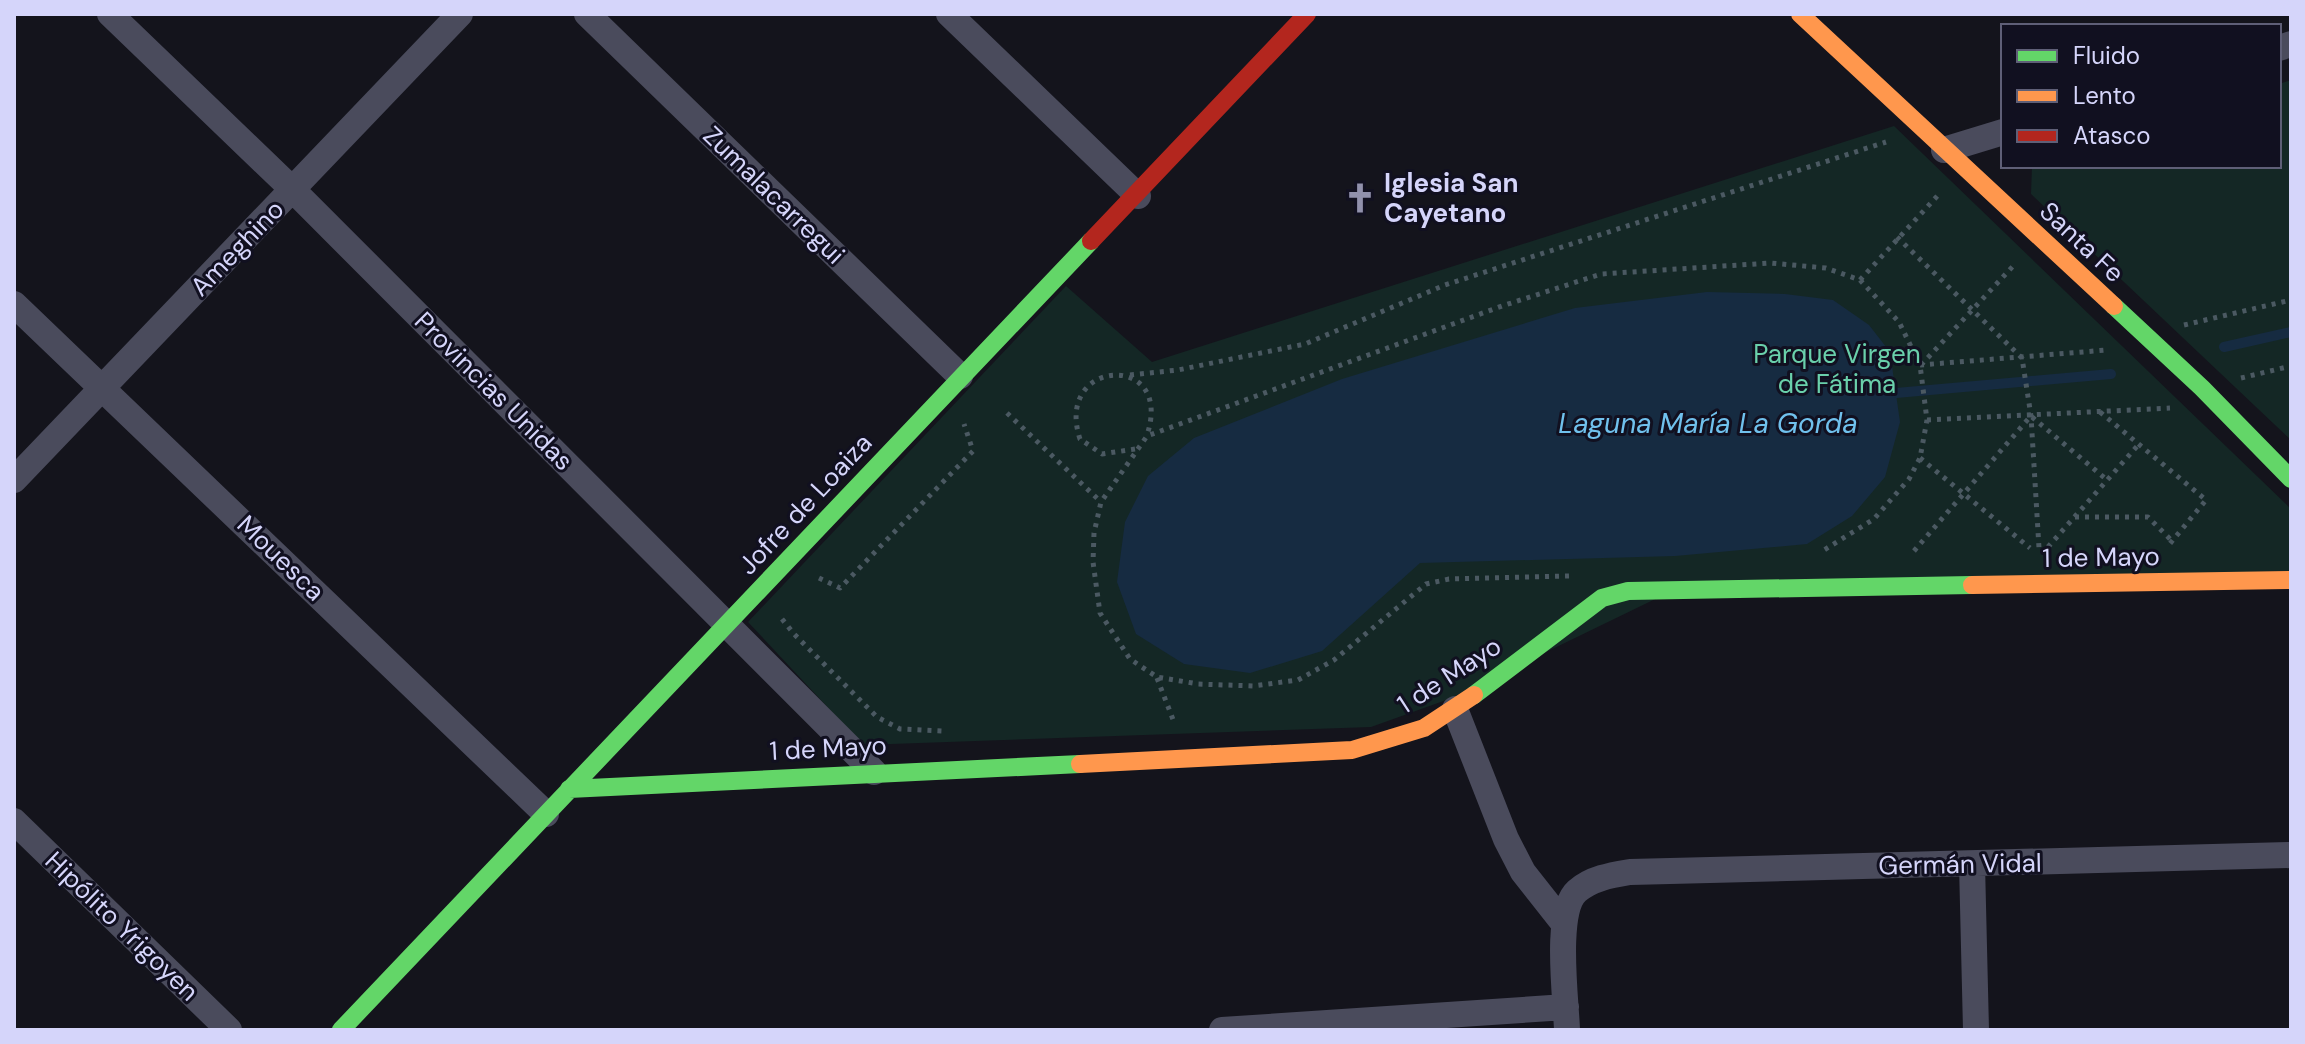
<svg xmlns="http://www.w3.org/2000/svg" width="2305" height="1044" viewBox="0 0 2305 1044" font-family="'DM Sans',sans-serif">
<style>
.park{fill:#142725}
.water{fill:#162b41}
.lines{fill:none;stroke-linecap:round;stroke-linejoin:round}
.stream{stroke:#162b41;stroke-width:10}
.path{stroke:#4b5962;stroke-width:5;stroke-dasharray:4 6;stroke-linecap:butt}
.street{stroke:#4a4b5c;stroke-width:26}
.fast{stroke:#63d668;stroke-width:18}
.slow{stroke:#ff974d;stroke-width:18}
.jam{stroke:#b3261e;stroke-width:18}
.labels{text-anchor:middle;stroke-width:6;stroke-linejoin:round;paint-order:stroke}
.poi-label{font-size:26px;font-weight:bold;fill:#d5d5fa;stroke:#111020;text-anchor:start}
.street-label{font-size:26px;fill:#d5d5fa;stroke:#111020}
.park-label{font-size:26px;fill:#6ad0ab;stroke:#111020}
.water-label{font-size:28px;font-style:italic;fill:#70c1ed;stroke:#111020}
</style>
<rect width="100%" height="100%" fill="#14141c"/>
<path class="park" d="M2291,80V440L2031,194L2032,166H2279V84Z
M1894,126L2291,509V571L1680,587L1449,699L1371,727L863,745L748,622L1066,286L1152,362Z"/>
<path class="water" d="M1707,292L1785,294L1833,300L1869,325L1890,352L1900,422L1885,477L1852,516L1807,544L1675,556L1420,563L1322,651L1250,673L1184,664L1136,634L1117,582L1125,522L1148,476L1194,438L1342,379L1575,308Z"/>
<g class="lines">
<path class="stream" d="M2224,347L2291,332
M1896,393L2111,374"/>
<path class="path" d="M1897,237L2022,358L2031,416L2039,548
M1860,280L1941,192
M2184,325L2291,300
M1920,365L2107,350
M1921,365L2015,264
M1130,375L1178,370L1305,344L1445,285L1886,142
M2241,378L2291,366
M2100,412L2206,500L2168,546
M1007,413L1101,502
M2032,417L2107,480
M1927,420L2170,408
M1135,449L1102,454L1080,439C1053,358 1175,351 1147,435
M1920,458L2030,548
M2075,517H2148L2172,541
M2048,547L2139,444
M1914,551L2030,417
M1569,576L1449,579L1426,584L1334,660L1298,680L1253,686L1198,684L1157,677L1130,659L1100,613L1093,562L1094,533L1101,502L1147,436L1502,306L1601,274L1770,263L1826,268L1860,280L1899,322L1920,365L1927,420L1920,458L1909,479L1874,519L1824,550
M819,578L840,588L973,451L964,424
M782,619L794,634L877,717L900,729L944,731
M1157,678L1174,722"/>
<path class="street" d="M110,14L293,190L874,772
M587,14L960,376
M949,14L1138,196
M2279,48L2291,44
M1944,150L2003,132
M14,304L546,814
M14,480L460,14
M1455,709L1506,839L1523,872L1564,924
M14,821L229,1030
M1972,864L1976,1030
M1222,1030L1566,1007
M1567,1030C1566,999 1554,911 1577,891C1592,878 1612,875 1630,872L2291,855"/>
<path class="fast" d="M2114,306L2202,388L2291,479
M1474,695L1602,598L1628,591L1972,585
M569,789L1080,764
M341,1030L1091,241"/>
<path class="slow" d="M1800,14L2114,306
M1972,585L2291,580
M1080,764L1352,750L1424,728L1474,695"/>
<path class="jam" d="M1091,241L1307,14"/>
</g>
<defs>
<g id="church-bare" transform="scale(2.4)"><path d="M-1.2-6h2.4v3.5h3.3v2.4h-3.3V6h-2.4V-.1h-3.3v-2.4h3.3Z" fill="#9191ac" stroke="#111020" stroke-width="2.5" paint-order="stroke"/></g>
</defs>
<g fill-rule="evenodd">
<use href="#church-bare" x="1360" y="198"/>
</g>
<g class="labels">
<g class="poi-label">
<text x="1384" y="192">Iglesia San<tspan x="1384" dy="30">Cayetano</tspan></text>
</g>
<g class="street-label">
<text transform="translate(774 195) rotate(44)" y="9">Zumalacarregui</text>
<text transform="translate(2082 242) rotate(43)" y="9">Santa Fe</text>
<text transform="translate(237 248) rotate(-46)" y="9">Ameghino</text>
<text transform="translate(494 391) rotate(45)" y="9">Provincias Unidas</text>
<text transform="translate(805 504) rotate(-47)" y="9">Jofre de Loaiza</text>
<text transform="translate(2101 557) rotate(-1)" y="9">1 de Mayo</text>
<text transform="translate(281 558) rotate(44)" y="9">Mouesca</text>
<text transform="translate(1449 675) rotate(-33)" y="9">1 de Mayo</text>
<text transform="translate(828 748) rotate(-3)" y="9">1 de Mayo</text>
<text transform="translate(1960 864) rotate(-1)" y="9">Germán Vidal</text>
<text transform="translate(122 926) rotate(44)" y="9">Hipólito Yrigoyen</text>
</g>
<g class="park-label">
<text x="1837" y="363">Parque Virgen<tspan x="1837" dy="30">de Fátima</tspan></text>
</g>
<g class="water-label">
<text x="1708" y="433">Laguna María La Gorda</text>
</g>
</g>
<rect width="2305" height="1044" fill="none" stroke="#d5d5fa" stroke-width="32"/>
<rect x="2001" y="24" width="280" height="144" fill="#111020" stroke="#5f5f77" stroke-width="2"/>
<rect x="2017" y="50" width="40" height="12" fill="#63d668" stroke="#5f5f77" stroke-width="2"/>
<text x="2073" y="64" font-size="24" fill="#d5d5fa">Fluido</text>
<rect x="2017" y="90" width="40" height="12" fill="#ff974d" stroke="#5f5f77" stroke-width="2"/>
<text x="2073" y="104" font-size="24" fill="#d5d5fa">Lento</text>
<rect x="2017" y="130" width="40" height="12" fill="#b3261e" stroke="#5f5f77" stroke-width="2"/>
<text x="2073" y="144" font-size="24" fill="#d5d5fa">Atasco</text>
</svg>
